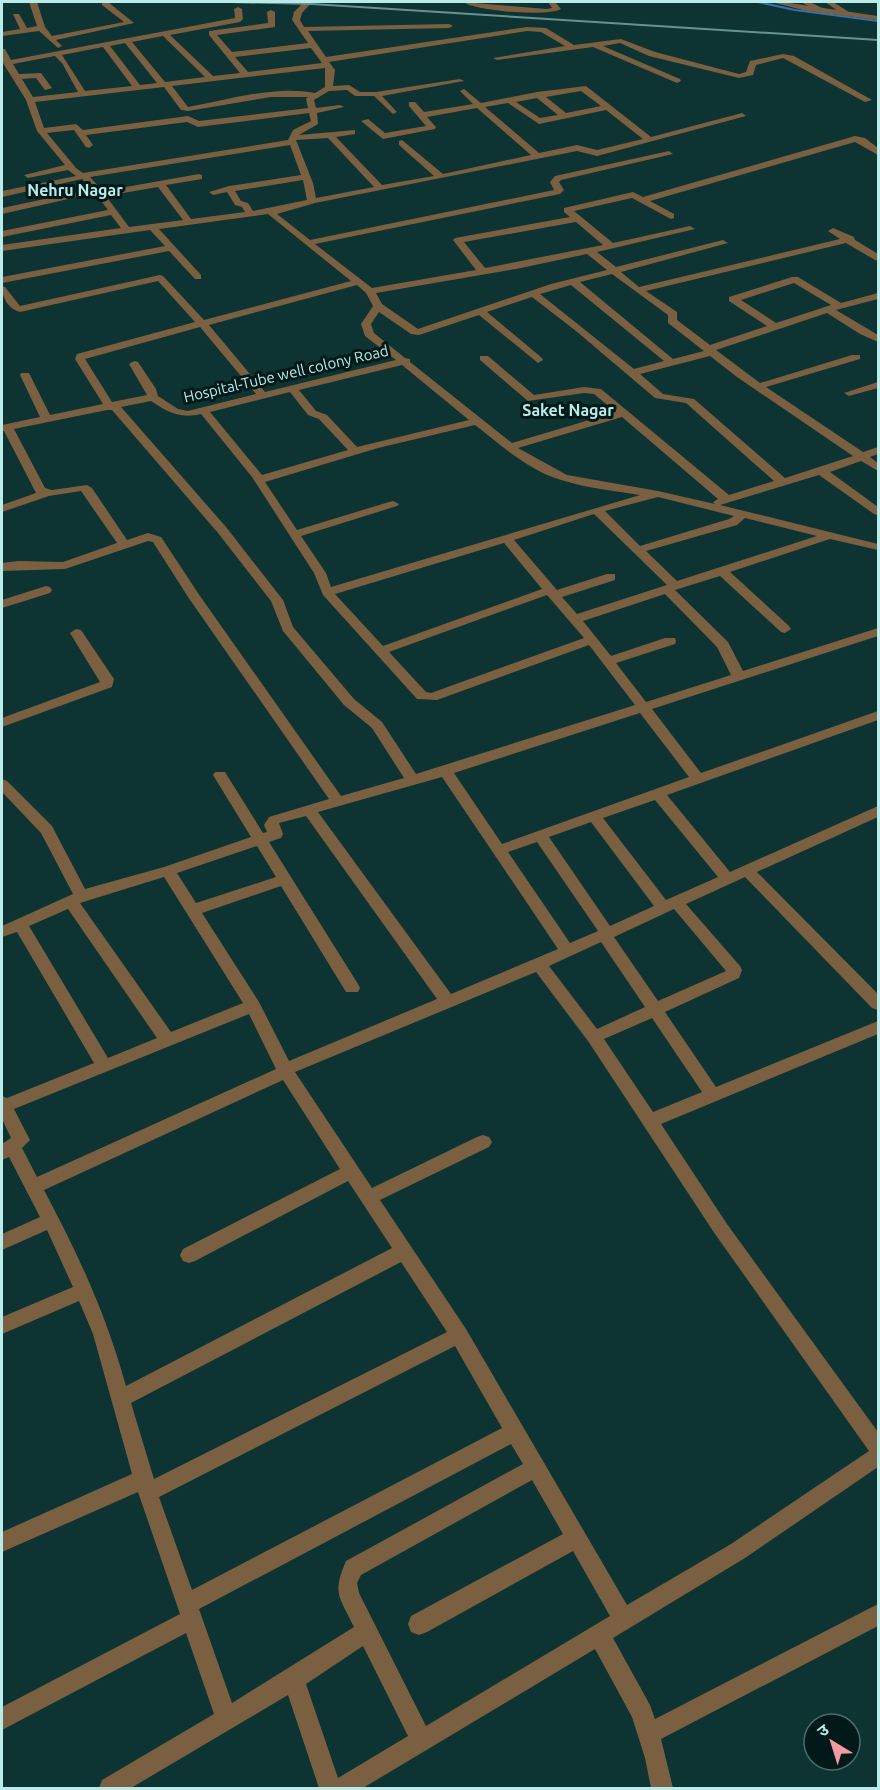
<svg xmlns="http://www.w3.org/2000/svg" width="880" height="1790" viewBox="0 0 880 1790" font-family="Ubuntu,'Noto Sans Devanagari',sans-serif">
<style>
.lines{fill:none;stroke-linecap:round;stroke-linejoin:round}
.stream{stroke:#3172b7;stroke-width:2}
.minor{fill:#7a6040;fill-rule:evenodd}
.tertiary{fill:#7a6040;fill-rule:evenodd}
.rail{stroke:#669392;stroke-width:2}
.labels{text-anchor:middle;stroke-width:6;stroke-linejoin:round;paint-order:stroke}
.far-street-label{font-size:15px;fill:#b8ebe9;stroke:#011918}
.far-neighbourhood-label{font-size:16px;font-weight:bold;fill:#b8ebe9;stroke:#011918}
</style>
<rect width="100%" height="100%" fill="#0d3332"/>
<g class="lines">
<path class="stream" d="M758,2L795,10L878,21"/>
<path class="minor" d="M29,2H37L45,27L52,36L124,22L102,5V2H108L134,23L56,40L62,46L58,48L39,31L2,36V32L20,29L13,14H19L27,28L37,26Z
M304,2H312L302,13L300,20L304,27L449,24L453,26L449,28L308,31L326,57L527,27L546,28L574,45L621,39L655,52L739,74L746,72L750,61L783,54L794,56L872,100L865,102L783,58L756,65L753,75L739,78L649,56L620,43L603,46L680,79L681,81L677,83L593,47L497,60L493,58L565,46L541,32L527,31L329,62L335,70L333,86L349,85L360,92H376L460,79L464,81L382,96L397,112L393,114L374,96H355L347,90L329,91L314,100L316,108L340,105L344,107L317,113L318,124L299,135L355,130V134L336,137L382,185L434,176L399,145V141L402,140L443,174L531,155L477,108L427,117L436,127L435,129L383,139L361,121L368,119L385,133L426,126L409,106V102H415L424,112L473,104L460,91L464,89L481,103L537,92L586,86L651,137L742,113L746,116L597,156L577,151L315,203L277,214L310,240L554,190L550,182L555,176L669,151L673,154L561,180L559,182L564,190L560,194L315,244L372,288L476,270L453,240L455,238L570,217L564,212V208L633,192L643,197L855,136L865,138L878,148V155L855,142L650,201L674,214V218L671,219L632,198L574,211L613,243L690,226L695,229L597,252L616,267L723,240L728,243L621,272L639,287L840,239L828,231L833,228L854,237L855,240L878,254V261L875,260L846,243L646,291L677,312V320L710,345L767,326L729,301V297L792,277H798L841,303L878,293V299L836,310L878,335V342L860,334L827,313L716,350L760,383L852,355H860V359L766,387L863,452L878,447V454L870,457L878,463V471L861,461L830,472L878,507V515L874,514L819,475L720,505L878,544V550L830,539L730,572L789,626L791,629L785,633L781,632L720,576L675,590L728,642L743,671L878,628V636L652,709L701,773L878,711V720L667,795L730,872L878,806V817L757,872L878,994V1010L872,1008L745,877L686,904L740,966L742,970L739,978L665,1012L716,1087L878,1021V1034L661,1124L727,1224L878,1432V1467L745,1558L613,1638L650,1705L655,1719L878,1604V1626L661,1739L673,1788H651L645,1758L632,1717L595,1649L363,1788H319L288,1695L131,1788H99L102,1780L214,1714L186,1633L2,1730V1707L180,1614L138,1492L2,1552V1532L132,1474L93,1334L79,1301L2,1334V1317L73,1287L47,1230L2,1250V1234L40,1217L9,1157L2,1160V1144L11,1138L2,1119V1096L7,1098L94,1063L17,932L2,937V926L73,894L41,833L2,792V779L7,781L52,826L85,889L164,867L251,837L213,775L215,772H225L263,833L267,832L264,825L269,817L329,799L188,597L153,542L148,541L65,569L2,571V563L18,561L63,562L117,543L81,491L49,496L2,512V505L36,493L4,431H2V425L40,417L20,375L21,373H29L50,415L103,404L75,359L77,354L195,322L158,281L20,312C8,309 2,298 2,286L5,287L20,306L160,275L163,276L204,320L351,281L268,214L159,229L201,275V279H195L169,251L2,283V277L165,246L150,230L2,251V245L121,228L111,215L2,237V231L108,210L95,193L2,214V208L92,189L82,179L2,197V191L76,176L68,170L28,178L24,175L65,165L37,131L26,100L3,63L2,49H5L11,60L235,18L234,9L238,7L242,9L243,19L240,22L170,35L213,76L240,73L209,35V31L268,23L267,12L271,10L275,12V27L217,35L232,52L308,43L292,20L294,12ZM163,36L205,77L165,82L132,42ZM125,43L157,83L140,85L110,46ZM103,47L132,86L85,91L62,55ZM311,48L322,63L248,72L235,57ZM55,56L62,63L78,92L33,97L22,79L36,78L45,90L52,88L41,73L19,74L13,64ZM325,68V87L315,93C274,85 228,100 188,107L172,86ZM164,87L181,110L188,111L271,97H308L306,99L308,108L199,121L188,116L83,130L76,124L44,128L35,102ZM581,91L601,106L566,113L546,97ZM537,98L558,115L540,118L516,102ZM508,103L539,124L606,110L643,139L597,150L577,145L539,153L485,107ZM309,113L311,121L293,130L288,140L83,173L76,168L47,133L74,130L86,147L89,148L93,145L86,135L187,122L198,127ZM328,138L374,187L316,198L313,183L296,140ZM290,145L301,175L229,186L209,192L213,195L227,192L235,205L242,207L245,212L191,219L166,185L202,179V175L199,174L103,191L90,177ZM303,180L307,200L253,211L248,203L241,201L235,191ZM158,187L183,220L129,227L106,196ZM576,222L603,245L485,268L464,242ZM587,254L607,270L551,284L418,329L382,304L376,293L516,269ZM612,274L668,315V323L704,351L673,359L580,282ZM794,283L831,305L776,323L741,300ZM357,285L366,293L373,306L361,324L365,336L396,360L265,392L209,325ZM571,285L664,361L634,369L540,294ZM532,297L576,331L655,398L686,403L774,481L729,495L601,389L584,387L534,395L488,356H480V360L528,401L584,393L594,394L616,412L512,443L410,362V359L405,358L374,333L371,324L379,312L411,334L419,335L479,315L538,363L543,360L542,358L487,312ZM200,327L256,394L188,411L178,409L158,396L156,389L138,362L134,361L129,364L147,395L112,402L85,359ZM710,356L737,377L853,456L785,478L694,399L663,394L640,374ZM402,365L469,420L357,447L327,415L316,411L299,390ZM290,392L308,415L319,419L348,450L262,475L210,412ZM151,401C168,412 179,419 201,414L252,477L314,573L323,595L417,699L437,700L589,645L635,705L416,774L382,722L354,699L293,627L283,600L226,527L121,407ZM107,410H112L218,533L271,601L283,631L344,705L372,728L404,778L341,796L200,596L161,537L148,533L127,540L92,488L87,485L52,490L45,488L14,429ZM622,417L718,499L713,502L715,504L658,491L567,475L518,448ZM475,425C502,446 528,470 561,480C587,488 614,491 640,495L331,587L326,573L301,536L397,506L399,504L393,501L389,502L297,530L265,482L378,448ZM658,497L734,516L729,519L640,546L605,511ZM594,514L667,585L577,614L562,597L615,580V574H607L557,590L514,540ZM745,518L817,536L677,581L646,551L737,525ZM504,543L542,589L383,646L335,594ZM665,594L717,647L731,675L646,702L616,663L675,644L676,641L675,638H665L611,656L583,621ZM547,595L584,638L431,693L426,692L389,652ZM640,713L689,777L502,844L454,773ZM442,777L558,949L451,994L318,812ZM655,800L718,877L666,900L603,818ZM306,816L437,999L289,1061L259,1002L202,913L281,886L346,992H358L360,988L358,984L269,842L281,838L283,834L279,823ZM591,822L654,906L610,926L549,837ZM537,842L598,931L570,943L508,852ZM257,846L276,877L196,903L177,873ZM164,877L243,1003L171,1032L80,903ZM68,909L157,1038L108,1058L29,926ZM674,909L726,971L658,1001L614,937ZM601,942L645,1007L597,1029L549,966ZM536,972L588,1041L715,1234L869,1451L731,1544L627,1605L466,1329L380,1200L489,1147L492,1142L489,1137L483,1135L477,1137L372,1188L295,1072ZM249,1014L276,1069L37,1177L22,1148L30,1140L14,1109ZM652,1018L702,1092L653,1112L604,1039ZM283,1080L340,1169L183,1249L180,1255L183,1261L189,1263L195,1261L348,1181L392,1248L126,1386C106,1314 79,1256 44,1190ZM401,1262L447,1332L154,1479L131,1403ZM455,1346L502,1428L192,1590L159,1497ZM511,1444L523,1464L346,1561C332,1594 339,1596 354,1627L232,1703L199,1609ZM532,1480L563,1534L411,1616L408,1624L411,1632L419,1635L427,1632L573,1551L610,1616L426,1726L359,1593L357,1583L361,1575ZM363,1646L408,1736L338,1778L306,1684Z
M463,2L546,9L552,8L548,2H555L561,9C547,17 476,11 463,2Z
M801,2H810L826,10L819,12Z
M825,2H833L852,14L845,16Z
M878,382V388L849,396L844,393Z
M46,586L50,587L52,590L50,593L2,608V600Z
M76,629L81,630L114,679L112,687L2,727V718L100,682L70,633Z"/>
<path class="tertiary" d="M771,2H783L878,16V20L807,11Z"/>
<path class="rail" d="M229,2L312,4L878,40"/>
</g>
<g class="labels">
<g class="far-street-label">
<text transform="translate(286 374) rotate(-13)" y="5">Hospital-Tube well colony Road</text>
</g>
<g class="far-neighbourhood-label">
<text x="75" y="196">Nehru Nagar</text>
<text x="568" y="416">Saket Nagar</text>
</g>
</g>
<rect width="880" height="1790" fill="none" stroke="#b8ebe9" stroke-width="6"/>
<g transform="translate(832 1742) rotate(322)"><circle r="28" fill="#011918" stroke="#4a6d6c" stroke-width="1.5"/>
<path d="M0-4.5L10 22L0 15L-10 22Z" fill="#f49aa4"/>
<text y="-9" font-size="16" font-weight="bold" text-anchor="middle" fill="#b8ebe9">उ</text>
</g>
</svg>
